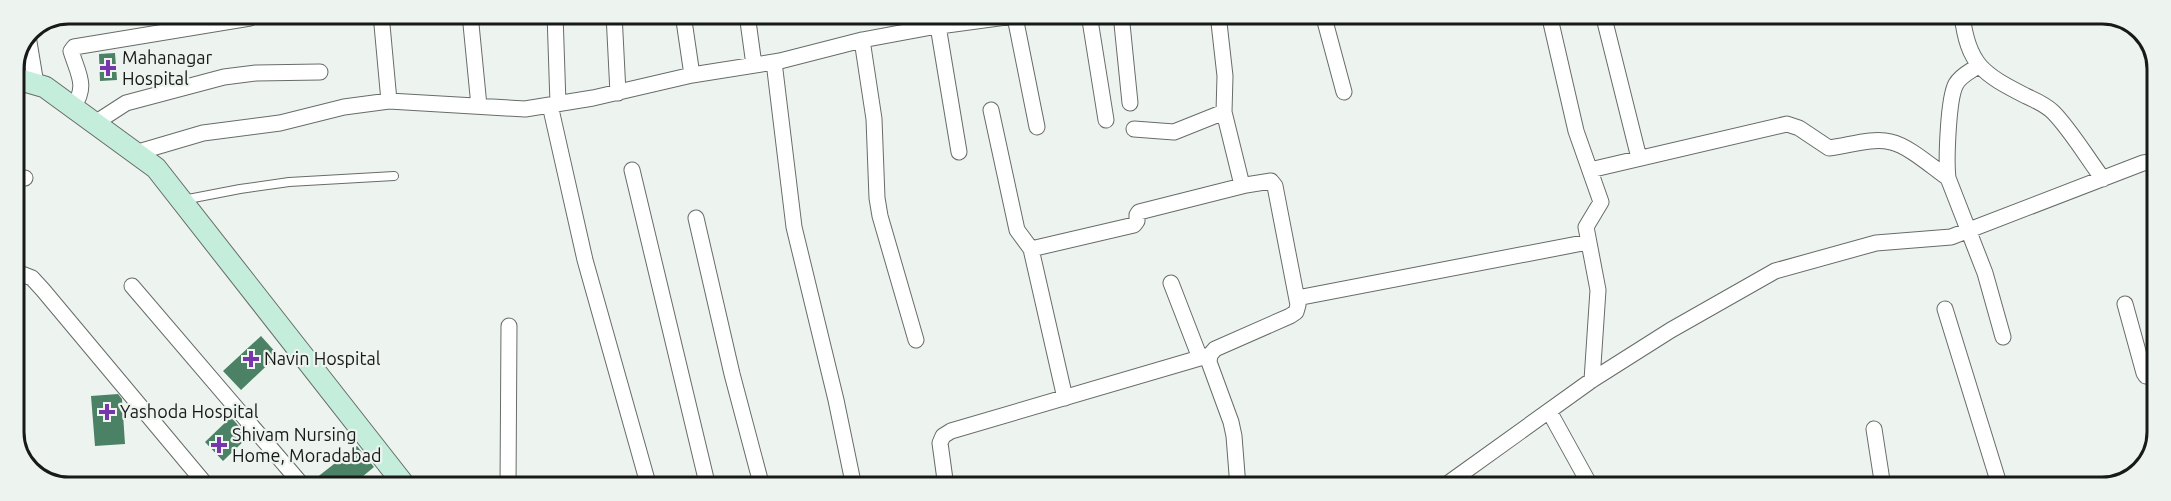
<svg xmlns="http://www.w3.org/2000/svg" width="2171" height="501" viewBox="0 0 2171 501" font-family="Ubuntu,sans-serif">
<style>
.building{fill:#4b8164}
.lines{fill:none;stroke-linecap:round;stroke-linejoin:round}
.lane-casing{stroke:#676c69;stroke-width:10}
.street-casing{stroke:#676c69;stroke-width:17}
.secondary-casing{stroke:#676c69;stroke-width:23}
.lane{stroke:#fff;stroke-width:8}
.street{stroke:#fff;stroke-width:15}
.secondary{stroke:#c5eddb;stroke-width:21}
.poi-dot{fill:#7836ab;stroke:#edf3ef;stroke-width:2}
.labels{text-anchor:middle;stroke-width:4.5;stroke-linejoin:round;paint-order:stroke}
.poi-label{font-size:18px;fill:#181a19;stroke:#edf3ef;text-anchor:start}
.rim{fill:none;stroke:#181a19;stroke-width:3}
</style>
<rect width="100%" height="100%" fill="#edf3ef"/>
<path class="building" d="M115,53L117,80L100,81L99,54Z
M261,336L278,355L241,390L223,371Z
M118,394L122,399L125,444L95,446L91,396Z
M231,417L248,437L223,461L205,442Z
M357,446L374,467L350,487L312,486L311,482Z"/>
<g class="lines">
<g class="lane-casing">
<path id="lane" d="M183,200L240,189L289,182L394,176"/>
</g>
<g class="street-casing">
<path id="street" d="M381,14L389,101
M470,14L479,106
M555,14L558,104
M614,14L618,93
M683,14L692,75
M747,14L754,65
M1089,14L1106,120
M1121,14L1130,103
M1218,14L1225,76L1224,112L1241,181L1246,185L1271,181L1275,186L1298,305L1296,312L1290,316L1215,349L1210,355L1209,362L1231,422L1234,436L1238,487
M1323,14L1344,92
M1549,14L1576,131L1601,202L1586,227L1598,290L1592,380
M1603,14L1639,158
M1962,15C1968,65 1983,74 2026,96C2035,100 2046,105 2053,112C2070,129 2088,159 2103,179
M1015,17L1037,127
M938,26L959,152
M28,36L36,84
M862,40L874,119L877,198L880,216L916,340
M774,62L794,227L836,400L854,487
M1978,66C1971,71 1961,75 1956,84C1948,98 1946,161 1948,178L1985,273L2003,337
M550,105L585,260L649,487
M73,107C88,86 78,74 71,51L74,47L250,18L253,14
M991,110L1017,230L1031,249L1065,398
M95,123L126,103L224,77L256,73L320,72
M1134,129L1174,132L1224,112
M135,153L203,133L280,123L344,107L389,101L525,109L593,98L692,75L780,61L862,40L932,27L1029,14
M632,170L708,487
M1590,170L1787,124L1799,128L1829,148C1848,146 1872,137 1891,142C1909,146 1932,167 1948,178
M14,179L25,178
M696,218L732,374L762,487
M1031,249L1134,225L1137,221V215L1139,212L1246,185
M14,271L32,278L43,290L207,486
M1171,283L1200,358
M132,286L303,486
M1297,298L1588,242
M2125,304L2144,373L2146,376L2156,377
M1945,309L2000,487
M1549,411L1591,487
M1874,429L1883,487
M508,487L509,326
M946,487L940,443L943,436L951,431L1210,355
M1443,487L1592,380L1671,330L1775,271L1876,243L1951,237L2143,163L2157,161"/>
</g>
<g class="secondary-casing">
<path id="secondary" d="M14,78L45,87L156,168L406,487"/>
</g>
<use href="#lane" class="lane"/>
<use href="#street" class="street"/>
<use href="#secondary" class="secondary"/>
</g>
<g class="poi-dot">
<path d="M105 59h6v6h6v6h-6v6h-6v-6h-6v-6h6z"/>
<path d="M248 350h6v6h6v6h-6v6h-6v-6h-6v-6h6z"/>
<path d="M104 403h6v6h6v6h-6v6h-6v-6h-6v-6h6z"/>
<path d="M216 436h6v6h6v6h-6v6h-6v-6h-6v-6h6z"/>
</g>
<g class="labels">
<g class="poi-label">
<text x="122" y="64">Mahanagar<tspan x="122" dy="21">Hospital</tspan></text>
<text x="264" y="365">Navin Hospital</text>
<text x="120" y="418">Yashoda Hospital</text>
<text x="232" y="441">Shivam Nursing<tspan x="232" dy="21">Home, Moradabad</tspan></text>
</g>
</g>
<path d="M0 0H2171V501H0ZM69 24H2102A45 45 0 0 1 2147 69V432A45 45 0 0 1 2102 477H69A45 45 0 0 1 24 432V69A45 45 0 0 1 69 24Z" fill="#edf3ef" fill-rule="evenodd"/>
<path class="rim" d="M69 24H2102A45 45 0 0 1 2147 69V432A45 45 0 0 1 2102 477H69A45 45 0 0 1 24 432V69A45 45 0 0 1 69 24Z"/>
</svg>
